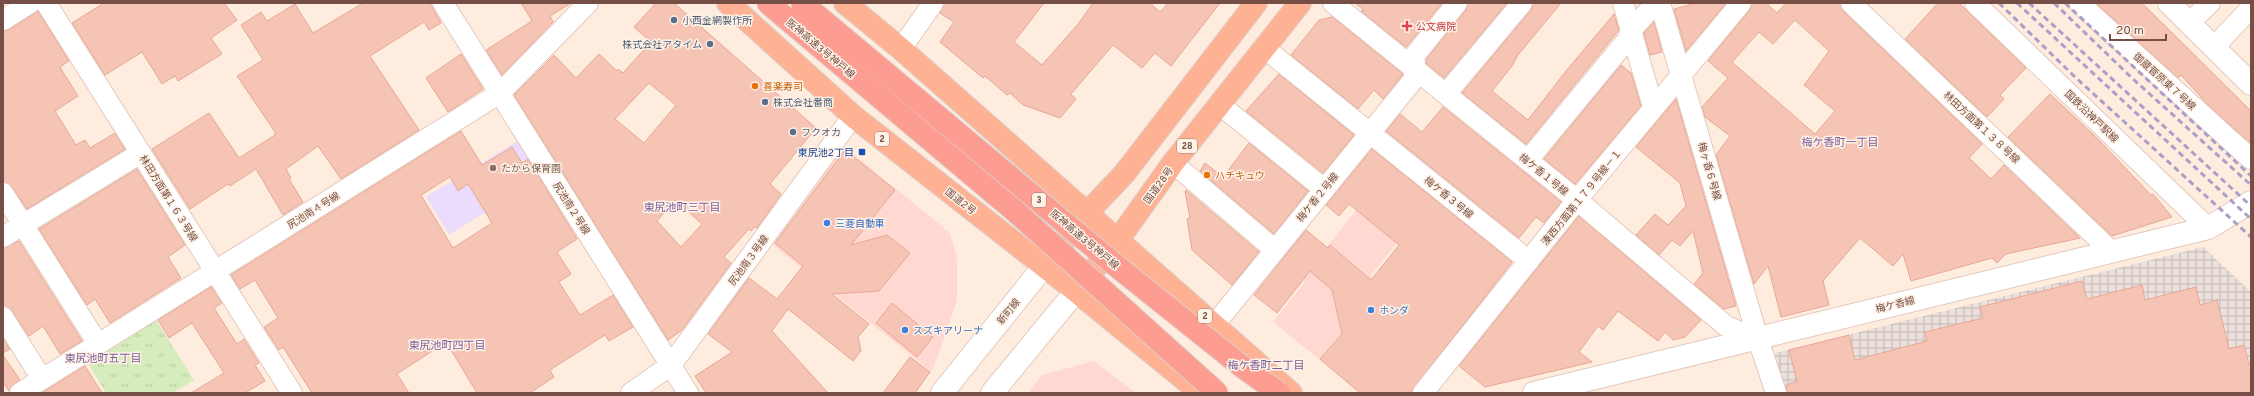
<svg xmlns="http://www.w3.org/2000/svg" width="2254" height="396" viewBox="0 0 2254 396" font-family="Overpass,'Noto Sans JP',sans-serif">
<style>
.commercial{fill:#ffd8d2}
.industrial{fill:url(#industrial-grid)}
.education{fill:#eadcfa}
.park{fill:url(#park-tufts)}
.building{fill:#f5c4b5;stroke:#e8a794;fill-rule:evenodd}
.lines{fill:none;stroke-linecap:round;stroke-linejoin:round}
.minor-casing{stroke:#e4c9be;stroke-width:22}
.tertiary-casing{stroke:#e4c9be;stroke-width:24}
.trunk-casing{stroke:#dbd1cf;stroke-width:24}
.minor{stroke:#fff;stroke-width:20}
.tertiary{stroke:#fff;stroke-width:22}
.trunk{stroke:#feb293;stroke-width:22}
.rail{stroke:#ad9ec7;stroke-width:3;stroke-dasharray:6 4;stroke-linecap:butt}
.motorway-bridge-casing{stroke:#dbd1cf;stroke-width:24;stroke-linecap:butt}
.motorway-bridge{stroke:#fd9c91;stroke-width:22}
.service-dot{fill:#5c6f8a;stroke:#fff2e7;stroke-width:1.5}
.health-dot{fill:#e0444e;stroke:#fff2e7;stroke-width:1.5}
.food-dot{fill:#e8710a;stroke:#fff2e7;stroke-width:1.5}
.transit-dot{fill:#1a4fb4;stroke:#fff2e7;stroke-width:1.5}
.education-dot{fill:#8d6e63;stroke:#fff2e7;stroke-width:1.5}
.shop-dot{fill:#3f7fe0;stroke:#fff2e7;stroke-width:1.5}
.labels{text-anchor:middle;stroke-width:3;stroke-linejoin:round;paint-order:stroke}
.shield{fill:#fff2e7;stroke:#9e8076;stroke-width:1}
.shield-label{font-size:9px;font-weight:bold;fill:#754f45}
.service-label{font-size:10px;fill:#4e5e75;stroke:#fff2e7;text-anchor:start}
.health-label{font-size:10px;fill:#be3a42;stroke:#fff2e7;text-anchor:start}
.street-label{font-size:10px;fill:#754f45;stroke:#fff2e7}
.food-label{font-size:10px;fill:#c56008;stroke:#fff2e7;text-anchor:start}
.transit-label{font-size:10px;fill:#164399;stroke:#fff2e7;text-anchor:end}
.education-label{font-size:10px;fill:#785e54;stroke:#fff2e7;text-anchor:start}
.shop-label{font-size:10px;fill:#366cbe;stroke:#fff2e7;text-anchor:start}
.neighbourhood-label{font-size:11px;fill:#7d6099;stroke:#fff2e7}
</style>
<defs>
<pattern id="industrial-grid" width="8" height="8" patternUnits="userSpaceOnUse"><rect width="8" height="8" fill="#ebe0db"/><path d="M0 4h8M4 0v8" fill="none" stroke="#c3b8b3"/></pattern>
<pattern id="park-tufts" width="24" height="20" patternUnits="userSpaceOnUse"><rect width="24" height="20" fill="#d7ecbd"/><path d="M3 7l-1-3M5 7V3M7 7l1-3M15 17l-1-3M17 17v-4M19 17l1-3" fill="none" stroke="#bccca4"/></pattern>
</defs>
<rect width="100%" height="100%" fill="#feeddf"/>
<path class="commercial" d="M840,143L950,233L957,258V301L932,372L769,242Z
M1394,163L1435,196L1370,276L1433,327L1422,340L1443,357L1414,393H1361L1273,322L1305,282L1301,279Z
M1094,361L1136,393H1028L1042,375Z"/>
<path class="industrial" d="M2203,247L2251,292V393H1785L1771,354Z"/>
<path class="education" d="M519,140L542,177L449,235L426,197Z"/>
<path class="park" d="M153,315L194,380L176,391L177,393H106L85,359Z"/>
<path class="building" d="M104,3H224L237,20L211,38L222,54L178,81L175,76L162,84L142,52L105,75L72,23Z
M363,3H430L441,23L429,30L424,22L370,56L419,130L341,179L318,146L286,169L291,178L289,179L303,202L283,215L256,169L230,186L228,184L190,209L152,149L209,113L239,158L275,135V132L237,76L263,60L241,25L261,12L267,21L295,4L313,33Z
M521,3H571L550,16L553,22L502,75L486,50L532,21Z
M656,3H674L816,128L770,184L781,194L757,228L755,227L751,231L749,229L724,257L731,263L682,330L668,340L514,95L554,55L576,78L599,54L617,71L618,69L623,73L651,42L634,27ZM649,83L676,105L644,143L615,119ZM675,200L702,224L681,247L657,221Z
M944,3H1044L1014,42L1042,65L1079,23L1093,3H1150L1160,12L1168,3H1220L1171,66L1155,53L1142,68L1113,45L1071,94L1076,99L1060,118L1023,105L1010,93L1007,95L985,76L983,78L940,42L954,22L940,13Z
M1355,3H1442L1406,47L1361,11L1364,10Z
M1468,3H1507L1444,78L1426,63V59L1466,10Z
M1533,3H1561L1518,55L1512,66L1492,91L1528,120L1566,71L1614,14L1619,30L1526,144L1462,93L1531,10Z
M1696,3H1726L1686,51L1674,9Z
M1752,3H1766L1777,13L1786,3H1840L1843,11L1982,144L1969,158L1991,179L2004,165L2080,238L2006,254L1997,263L1992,258L1911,281L1903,254L1893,266L1860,238L1823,281L1829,305L1781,317L1768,266L1754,284L1716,155L1730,136L1705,117L1702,107L1728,78L1708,61L1750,10ZM1795,20L1829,51L1804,85L1835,111L1815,134L1732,62L1759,32L1773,44Z
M1938,3H1959L2026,68L2000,95L2004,99L1987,117L1905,39Z
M2096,3H2142L2251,111V143L2212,109L2181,75L2178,78Z
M38,11L69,61L60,67L78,96L55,111L76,145L85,140L90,148L115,133L125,149L27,209L12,187L3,182V31L9,30Z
M1332,17L1403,74L1383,99L1374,90L1358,109L1291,55L1319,20Z
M1654,22L1662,52L1650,55L1644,33Z
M461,54L483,89L448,112L426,78Z
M1621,65L1631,73L1641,106L1575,184L1544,159Z
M1279,74L1354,135L1323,173L1246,111Z
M2050,94L2098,139L2151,195L2153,194L2172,217L2112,236L2008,137Z
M1676,99L1736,306L1724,309L1694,284L1703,273L1693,231L1680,246L1672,240L1659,255L1636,235L1655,214L1668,225L1686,206L1680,183L1636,147Z
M1443,107L1561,202L1544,223L1536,217L1519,238L1386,131L1400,114L1422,132Z
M461,131L482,165L512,147L522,163L528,159L577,239L557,252L571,274L559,282L580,315L613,295L633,327L609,341L605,335L550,370L554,377L530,393H477L446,342L397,374L409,393H312L283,347L279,350L264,327L278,318L255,280L240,289L231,275ZM450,177L458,191L468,184L492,223L453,248L421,195Z
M1249,143L1308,191L1274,234L1200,171L1205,163L1223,177Z
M1372,149L1512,262L1410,393H1360L1320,359L1342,334L1332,290L1310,271L1277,313L1254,295L1306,230L1328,248L1330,245L1371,280L1399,245L1349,204L1339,216L1326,205Z
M845,150L895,190L851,245L887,235L910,253L879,291L832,294L869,324L858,337L861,351L853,361L788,309L772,331L828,393H706L695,376L732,352L708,334L749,278L777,299L803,266L775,243Z
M137,169L185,245L168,257L181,278L110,323L95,299L87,305L39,229Z
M1186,190L1259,252L1232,285L1192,250L1187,219L1190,218L1185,191Z
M1579,216L1701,320L1685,337L1673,340L1665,332L1658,341L1618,311L1603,330L1598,326L1579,352L1592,362L1485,387L1459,366Z
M19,241L82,341L60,354L43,326L29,336L12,311L3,306V248Z
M2082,281L2087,299L2142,285L2145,300L2196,287L2200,305L2217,300L2229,349L2244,345L2249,365H2251V393H1787L1786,385L1797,381L1789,350L1849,335L1855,360L1927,341L1925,332L1983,318L1980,307Z
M211,287L222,303L214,308L237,344L244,339L259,363L255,365L265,381L245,393H191L224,373L192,323L169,338L158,320Z
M892,303L933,337L917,357L876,323Z
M3,339L10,349L3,353Z
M3,355L20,380L14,384L9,391L3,382Z
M910,357L930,372L915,393H883Z
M85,366L102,393H42Z"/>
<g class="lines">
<g class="minor-casing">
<path id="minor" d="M46,3L292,393
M443,3L688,393
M1333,3L1577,200L1726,326L1758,339
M1623,3L1653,107
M1660,3L1758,339L1776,393
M1851,3L2112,252
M1975,3L2208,228
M2079,3L2251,159
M3,20L30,3
M2189,23L2210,3
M1263,47L1529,261
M2214,47L2251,8
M901,49L933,3
M1446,94L1522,3
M1219,104L1324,189
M1528,160L1627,40L1631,30L1656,3
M1173,163L1275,250
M3,193L98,344
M3,237L141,153
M3,317L42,379
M1215,324L1414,79L1415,55L1457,3
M20,393L500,93L588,3
M631,393L671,365L853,116
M1423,393L1577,200L1741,3"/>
</g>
<g class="tertiary-casing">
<path id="tertiary" d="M2169,3L2251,84
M942,393L1044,266
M992,393L1076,291
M1534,393L2208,228L2251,202"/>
</g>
<g class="trunk-casing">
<path id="trunk" d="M728,3L853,116L1076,291L1201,393
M845,3L901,49L1291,393
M1046,264L1087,213L1124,174L1256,3
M1076,291L1118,240L1173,163L1300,3"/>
</g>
<use href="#minor" class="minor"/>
<use href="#tertiary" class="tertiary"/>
<use href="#trunk" class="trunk"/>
<path class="rail" d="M1999,3L2075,77L2251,237
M2017,3L2251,219
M2029,3L2251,206
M2054,3L2133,79L2251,185
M2065,3L2251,176"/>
<g class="motorway-bridge-casing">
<path id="motorway-bridge" d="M768,3L1015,211L1217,393
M802,3L1114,264L1240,365L1279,393"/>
</g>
<use href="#motorway-bridge" class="motorway-bridge"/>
</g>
<g class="service-dot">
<circle cx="674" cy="20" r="4"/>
<circle cx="710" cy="44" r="4"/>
<circle cx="765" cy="102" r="4"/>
<circle cx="793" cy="132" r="4"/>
</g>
<path class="health-dot" d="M1405 20h4v4h4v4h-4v4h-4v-4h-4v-4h4z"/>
<g class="food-dot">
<circle cx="755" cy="86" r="4"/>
<circle cx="1207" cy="175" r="4"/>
</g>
<rect class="transit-dot" x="858" y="148" width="8" height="8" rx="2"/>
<circle class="education-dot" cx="493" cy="168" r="4"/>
<g class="shop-dot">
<circle cx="827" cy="223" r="4"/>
<circle cx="1371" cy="310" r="4"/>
<circle cx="905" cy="330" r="4"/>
</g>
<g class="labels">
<g class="shield">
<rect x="875" y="132" width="14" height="14" rx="3"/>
<rect x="1177" y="139" width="20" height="14" rx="3"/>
<rect x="1032" y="193" width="14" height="14" rx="3"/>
<rect x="1198" y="309" width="14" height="14" rx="3"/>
</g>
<g class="shield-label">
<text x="882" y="142">2</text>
<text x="1187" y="149">28</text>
<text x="1039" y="203">3</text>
<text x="1205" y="319">2</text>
</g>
<g class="service-label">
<text x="682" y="24">小西金網製作所</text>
<text x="702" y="48" text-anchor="end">株式会社アタイム</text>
<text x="773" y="106">株式会社番商</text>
<text x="801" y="136">フクオカ</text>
</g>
<g class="health-label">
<text x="1416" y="30">公文病院</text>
</g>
<g class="street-label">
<text transform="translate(821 48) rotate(40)" y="4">阪神高速3号神戸線</text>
<text transform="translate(2165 81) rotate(42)" y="4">御蔵菅原東７号線</text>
<text transform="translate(2092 116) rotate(44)" y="4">国鉄沿神戸駅線</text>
<text transform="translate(1982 127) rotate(43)" y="4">林田方面第１３８号線</text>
<text transform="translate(1710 171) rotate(74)" y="4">梅ヶ香６号線</text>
<text transform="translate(1544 174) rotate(39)" y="4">梅ケ香１号線</text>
<text transform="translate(1158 185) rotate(-54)" y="4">国道28号</text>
<text transform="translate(1317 197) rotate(-51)" y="4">梅ケ香２号線</text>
<text transform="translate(1449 197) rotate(39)" y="4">梅ケ香３号線</text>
<text transform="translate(1581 197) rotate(-51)" y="4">湊西方面第１７９号線－１</text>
<text transform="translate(169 198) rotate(58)" y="4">林田方面第１６３号線</text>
<text transform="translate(961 201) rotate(38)" y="4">国道2号</text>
<text transform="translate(572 208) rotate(58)" y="4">尻池南２号線</text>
<text transform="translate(313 210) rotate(-32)" y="4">尻池南４号線</text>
<text transform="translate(1085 239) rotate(40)" y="4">阪神高速3号神戸線</text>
<text transform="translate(748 260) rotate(-54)" y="4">尻池南３号線</text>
<text transform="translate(1895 304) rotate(-14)" y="4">梅ケ香線</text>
<text transform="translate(1008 311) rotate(-51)" y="4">新町線</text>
</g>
<g class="food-label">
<text x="763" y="90">喜楽寿司</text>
<text x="1215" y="179">ハチキュウ</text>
</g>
<g class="transit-label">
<text x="854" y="156">東尻池2丁目</text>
</g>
<g class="education-label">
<text x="501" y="172">たから保育園</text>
</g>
<g class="shop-label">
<text x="835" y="227">三菱自動車</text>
<text x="1379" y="314">ホンダ</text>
<text x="913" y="334">スズキアリーナ</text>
</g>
<g class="neighbourhood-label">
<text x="1840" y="146">梅ケ香町一丁目</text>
<text x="682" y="211">東尻池町三丁目</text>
<text x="447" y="349">東尻池町四丁目</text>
<text x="103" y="362">東尻池町五丁目</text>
<text x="1266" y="369">梅ケ香町二丁目</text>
</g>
</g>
<rect width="2254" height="396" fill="none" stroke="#754f45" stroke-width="8"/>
<path d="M2110 34v6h56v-6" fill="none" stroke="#754f45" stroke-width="2"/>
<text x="2116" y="34" font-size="12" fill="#754f45" stroke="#fff2e7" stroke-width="3" paint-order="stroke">20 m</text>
</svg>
